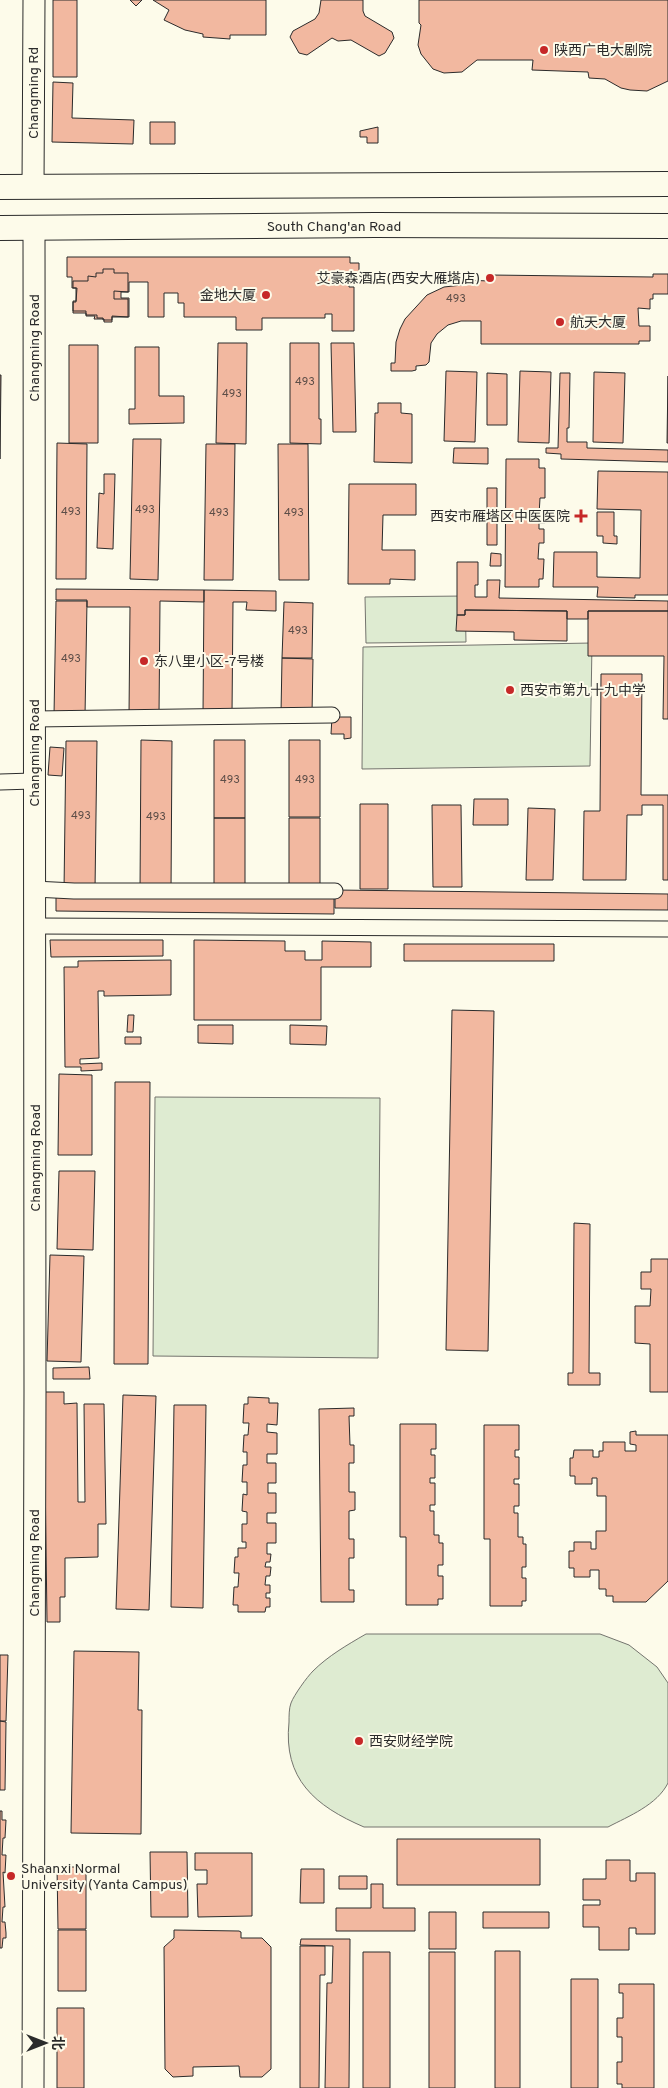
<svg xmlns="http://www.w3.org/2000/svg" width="668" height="2088" viewBox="0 0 668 2088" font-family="Overpass,'Noto Sans SC',sans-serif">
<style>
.green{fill:#deebd1;stroke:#74746e}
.building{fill:#f2b8a0;stroke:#2b2b2b}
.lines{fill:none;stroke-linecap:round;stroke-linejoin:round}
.street-casing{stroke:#2b2b2b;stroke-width:17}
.secondary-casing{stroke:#2b2b2b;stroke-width:23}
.primary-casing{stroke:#2b2b2b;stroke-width:26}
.street{stroke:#fdfbea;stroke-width:15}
.secondary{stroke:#fdfbea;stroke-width:21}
.primary{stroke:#fdfbea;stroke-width:24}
.poi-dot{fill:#c62828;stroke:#fdfbea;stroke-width:2}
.labels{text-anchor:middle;stroke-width:4;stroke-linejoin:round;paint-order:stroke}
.number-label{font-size:11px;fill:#5d4e48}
.poi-label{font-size:14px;fill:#2b2b2b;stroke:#fdfbea;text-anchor:start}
.street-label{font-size:14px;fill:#2b2b2b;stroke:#fdfbea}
</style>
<rect width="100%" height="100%" fill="#fdfbea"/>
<path class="green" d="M465,596L466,642L366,643L365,597Z
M592,643L590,766L362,769L363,647Z
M155,1097L380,1098L378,1358L153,1356Z
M366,1634H600L629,1645L657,1667L668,1683V1783C657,1805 629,1816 608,1827H364C315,1806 283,1779 289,1722C289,1716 289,1708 291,1703C294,1695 307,1677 313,1671C328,1656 347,1645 366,1634Z"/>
<path class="building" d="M53,0H77V77H53Z
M130,0H142L136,6Z
M153,0H266V35H230V39L203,37V34L185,30L164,20L169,10Z
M321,0H363V11L365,16L392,32L394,38L385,53L379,56L351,40L338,41L332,38L307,55L299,53L290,37L293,31L315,19L319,13Z
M419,0H668V81L647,91L630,90L621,88L605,79L589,78L588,72L532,70L533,60H477L462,72L444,73L433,69L421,54L418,45L421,25L419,23Z
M53,82L73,83L72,118L134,120L133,144L52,142Z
M150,122H175V144H150Z
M378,127V143H367V137H360V131Z
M67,257H350V263H359V281H349V287H354V331H332V314H325V318H262V330H236V317H184V303H178V293H164V317H148V282H129V292H121V298H129V317H112V320H103V318H97V315H86V311H73V301H76V288H72V277H67Z
M103,269H114V273H128V292L114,291V299H128V317L112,316V322H104V319H94L95,316H86V313H73V302H76L77,288H73V281H88V276L96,277V273H103Z
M653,274H668V294H653V299H650V309L638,308L639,326H650V341H639V344H481V321H461L448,325L437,334L431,343L429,362L426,365L416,366V370L412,371H391V363H395L396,342L400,329L405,319L427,295L444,287L462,285V280L490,281V275L653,277Z
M218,343H247L246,444L216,443Z
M290,343H319V419H321V444L290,443Z
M331,343H354L356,432H333Z
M69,345H98V443H69Z
M135,347H159V396H184V423L129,424V409H135Z
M446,371L477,372L475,442L444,441Z
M520,371L551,372L549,443L518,442Z
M594,372L625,373L623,443L593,442Z
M487,373L507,374V425H487Z
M560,373H570L569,428H567V442H587V448L668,450V462L561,459V454L546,453V448H558Z
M0,375H1L0,459Z
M668,376V443H667Z
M378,403H401V413L412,414V463L374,462L375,413H378Z
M133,439H161L158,580L130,579Z
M57,443L87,444L86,579H56Z
M206,444H235L233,580H204Z
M278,444H308L309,580H279Z
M454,448H488V464L453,463Z
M506,459H539V468H545V498H540L539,515H545V523H539V529H544V543H539L538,559H544L543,579H539V587H505Z
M598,471L668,472V595H635V598L597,597L598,587H553L554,552H597V577L640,578L641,510L597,509Z
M104,474H115L113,549L97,548L99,493L104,494Z
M349,484H416V515H383L382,550H415V580L390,579V584H348Z
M487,488H497V545H487Z
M597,512H614V536H617V544L603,543V536H597Z
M491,553L501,554V566H490Z
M457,562H478V585H475V597H487V580H500L499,598L668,601V611H588V619H567V611L465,610V615H457Z
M56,589L204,590V602L160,601L159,715H129L130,607H87V600H56Z
M204,590L276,591V611L246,610L247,602H233L232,714L203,713Z
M56,601H87L85,716L54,715Z
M284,602L313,603L312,658H282Z
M465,610L567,611V641L514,640V632L456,631L457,615H465Z
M588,611H668V719H663L664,656H588Z
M282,658L313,659L312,714L281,713Z
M601,674H642L641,795H668V880H663V805H642V815H627L626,880H583L584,811H600Z
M332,717H351V738L344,739V734H331Z
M141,740L172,741L171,892L140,891Z
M214,740H245V818H214Z
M289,740H320V817H289Z
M66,741H97L95,890H64Z
M50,747L64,748L62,776L48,775Z
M474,799H508V825H473Z
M360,804H388V889H360Z
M432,805H461L462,887H433Z
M528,808L555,809L553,880H526Z
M214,818H245V891H214Z
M289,818H320V891H289Z
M335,890L668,894V910L335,908Z
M56,894L334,897V914L56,911Z
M50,940H163V956L51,957Z
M194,940L285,941V951H305V960H322V941L371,942V967H321V1020H194Z
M404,944H554V961H404Z
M171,960V995L104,996V991H98L99,1058L80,1059V1064L102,1063V1070L81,1071V1067H65L64,967H78V961Z
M452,1010L494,1011L488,1351L446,1350Z
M128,1015H134L133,1032H127Z
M198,1025H233V1044L198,1043Z
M290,1025L327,1026L326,1045L290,1044Z
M125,1037H141V1044H125Z
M59,1074L92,1075V1155H58Z
M115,1082H150L148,1364H114Z
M59,1171H95L93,1250L57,1249Z
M574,1223L590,1224L589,1373H600V1385H568V1373H573Z
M50,1255L84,1256L81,1362L47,1361Z
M651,1259H668V1392H650V1344L635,1343V1306H650L651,1289H641V1272H651Z
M89,1367L90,1379H53V1368Z
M44,1392H64V1404L77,1403L78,1502H85L84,1404H104L106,1524H98V1557L65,1558V1597H60V1622H47Z
M123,1395L156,1396L149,1610L116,1609Z
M248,1397L269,1398V1403H278L277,1425L267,1424V1432L277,1433V1454H267V1463H276V1483H268V1493H276V1513H267V1523H276V1543H267V1554H271L270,1562H266L265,1567H271L270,1576H266L265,1585H270V1593H266V1598H270V1607H266L265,1612H238V1605H233L234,1587H238L239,1573H234L235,1557H238V1548H246V1542H242V1524H247V1512L242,1511L243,1494L247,1495V1482H242L243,1465H247V1452H243L244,1435H248L249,1423H243L244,1404H248Z
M174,1405H206L203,1608L171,1607Z
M354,1408V1416H349L350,1445H354V1463H349V1492H355V1510L349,1511V1539H354V1558H349V1590H354V1602H321L319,1409Z
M400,1424H436V1449H431V1455H435V1478H430V1483H435V1505H430V1511H434V1535H439V1543H443V1565H438V1576H443V1599H438V1605H406V1537H400Z
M484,1425H519V1450H515V1457H519V1479H514V1484H519V1506H514V1513H518V1537H523V1544H526V1567H522V1578H526V1601H522V1606H490V1539H484Z
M636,1431V1435H668V1581L646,1602H613V1596H606V1589H599V1570H590V1577H574V1568H569V1551H574V1542H591V1549H596V1531H606V1496H597V1478H592V1484H575V1476H570V1458H573L574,1450H593V1457H599V1451H603V1442H625V1451H636V1445L630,1444V1432Z
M74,1651L139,1652L138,1710H142L141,1834L71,1833Z
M0,1655H8L6,1721H0Z
M0,1721L6,1722L5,1790H0Z
M0,1811H2V1820H6L5,1838H3L2,1855H6L5,1873L3,1872L5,1907H3L2,1922H5L6,1933V1938H3L2,1948H0Z
M397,1839H540V1885H397Z
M150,1852H187L188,1917H151Z
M195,1853H252V1916L198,1917L197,1884H207V1870H195Z
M606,1860H630V1881H636V1873H655V1934H636V1928H629V1950H599V1927H583V1905H600V1900H583V1879H606Z
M57,1867H86V1929H58Z
M301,1869H324V1903H300Z
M339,1876H367V1889H339Z
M371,1884H383V1908H415V1931H336V1908H371Z
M429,1912H456V1949H429Z
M483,1912H549V1928H483Z
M58,1930H86V1991H58Z
M174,1930L239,1931L241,1932V1938H262L271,1947V2069L262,2077H240L239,2066L193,2067V2076L173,2077L165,2069L164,1947L174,1938Z
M301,1939H350L349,2088H325L327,1983H332L333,1946L300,1945Z
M300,1946H325V1975H320L319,2088H300Z
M495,1951H520V2088H495Z
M363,1952H390V2088H363Z
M429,1952H455V2088H429Z
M571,1979H598V2088H571Z
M619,1984H654V2088H622V2084H617V2062H622V2037H617V2018H623V1993H619Z
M57,2008H84V2088H57Z"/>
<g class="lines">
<g class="street-casing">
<path id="street" d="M34,719L332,715
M0,782L33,781
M34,889L74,891H335
M35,926L668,929"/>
</g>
<g class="secondary-casing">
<path id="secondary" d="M33,187L34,0
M33,2088L35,1390L34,228"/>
</g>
<g class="primary-casing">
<path id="primary" d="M0,187L668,184
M0,228L375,225L668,226"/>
</g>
<use href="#street" class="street"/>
<use href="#secondary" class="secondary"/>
<use href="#primary" class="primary"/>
</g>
<g class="poi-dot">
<circle cx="544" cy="50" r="5"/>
<circle cx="490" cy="278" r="5"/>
<circle cx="266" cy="295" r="5"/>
<circle cx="560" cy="322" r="5"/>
<path d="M578.5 508.5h5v5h5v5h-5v5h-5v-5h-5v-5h5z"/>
<circle cx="144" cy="661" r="5"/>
<circle cx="510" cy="690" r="5"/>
<circle cx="359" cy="1741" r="5"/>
<circle cx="11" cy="1876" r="5"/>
</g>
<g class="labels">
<g class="number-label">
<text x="456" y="302">493</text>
<text x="305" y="385">493</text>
<text x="232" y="397">493</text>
<text x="145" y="513">493</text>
<text x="71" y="515">493</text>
<text x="219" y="516">493</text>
<text x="294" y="516">493</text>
<text x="298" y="634">493</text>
<text x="71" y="662">493</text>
<text x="230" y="783">493</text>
<text x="305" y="783">493</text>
<text x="81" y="819">493</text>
<text x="156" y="820">493</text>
</g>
<g class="poi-label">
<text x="554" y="55">陕西广电大剧院</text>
<text x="480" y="283" text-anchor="end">艾豪森酒店(西安大雁塔店)</text>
<text x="256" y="300" text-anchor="end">金地大厦</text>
<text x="570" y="327">航天大厦</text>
<text x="570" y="521" text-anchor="end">西安市雁塔区中医医院</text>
<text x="154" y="666">东八里小区-7号楼</text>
<text x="520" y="695">西安市第九十九中学</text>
<text x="369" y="1746">西安财经学院</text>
<text x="21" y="1873">Shaanxi Normal<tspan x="21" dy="16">University (Yanta Campus)</tspan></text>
</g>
<g class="street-label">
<text transform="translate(33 93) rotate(-90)" y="5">Changming Rd</text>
<text x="334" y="231">South Chang'an Road</text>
<text transform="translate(34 348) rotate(-90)" y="5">Changming Road</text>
<text transform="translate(34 753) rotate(-90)" y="5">Changming Road</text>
<text transform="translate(35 1158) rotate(-90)" y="5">Changming Road</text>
<text transform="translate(34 1563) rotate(-90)" y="5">Changming Road</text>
</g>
</g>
<g transform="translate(45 2043) rotate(90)" stroke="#fdfbea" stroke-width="4" paint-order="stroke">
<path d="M0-4L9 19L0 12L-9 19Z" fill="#2b2b2b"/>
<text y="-8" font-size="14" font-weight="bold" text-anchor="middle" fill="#2b2b2b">北</text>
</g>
</svg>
